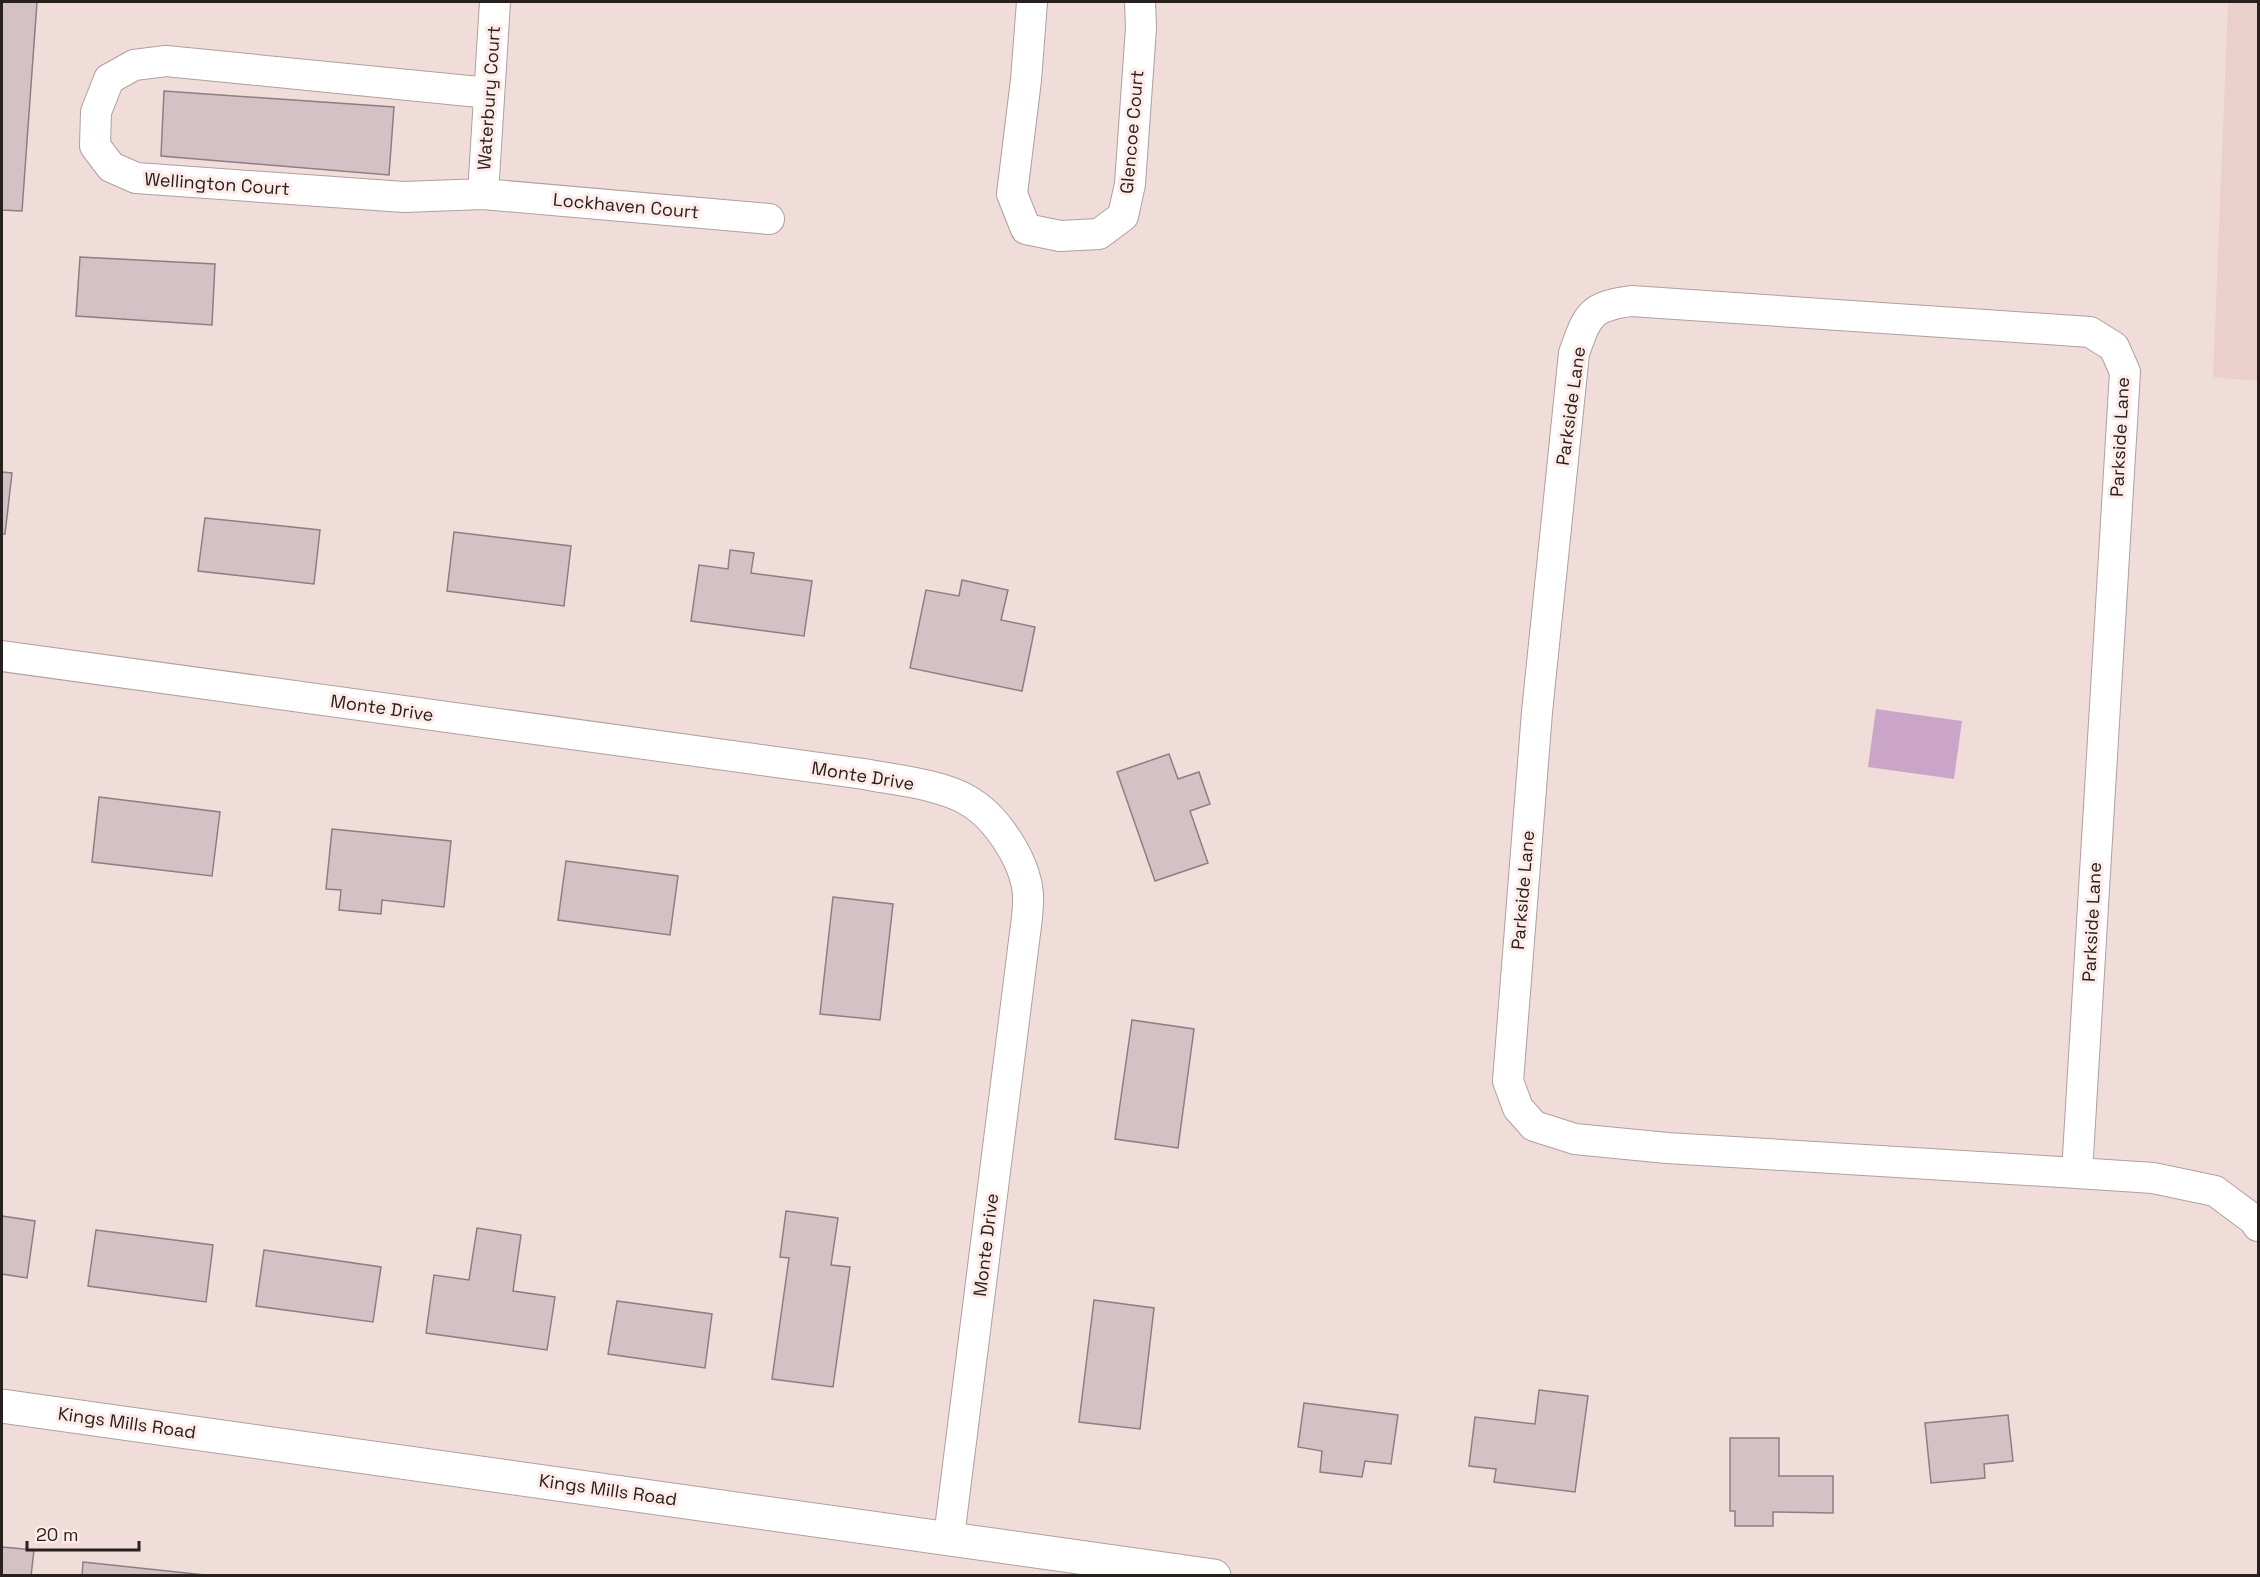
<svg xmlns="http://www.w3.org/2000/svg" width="2260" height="1577" viewBox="0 0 2260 1577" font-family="'Space Grotesk',sans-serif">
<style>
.built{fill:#ebcfcb}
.water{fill:#cba4ca}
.building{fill:#d3c1c6;stroke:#8e7d82;stroke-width:1.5}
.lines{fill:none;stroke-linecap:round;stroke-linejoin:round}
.street-casing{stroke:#b19f9d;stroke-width:32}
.secondary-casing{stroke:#b19f9d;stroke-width:35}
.street{stroke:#fff;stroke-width:30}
.secondary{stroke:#fff;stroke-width:33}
.labels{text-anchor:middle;stroke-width:6;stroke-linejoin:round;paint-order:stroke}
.street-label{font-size:18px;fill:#27201f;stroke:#feeae7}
</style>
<rect width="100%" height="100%" fill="#f0ddda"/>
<path class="built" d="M2228,2H2258V381L2213,377Z"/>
<path class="water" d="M1876,709L1962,721L1954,779L1868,767Z"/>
<path class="building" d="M2,2H37L22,211L2,210Z
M164,91L394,107L389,175L161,156Z
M80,257L215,264L212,325L76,316Z
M2,472L12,473L5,534H2Z
M205,518L320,530L314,584L198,571Z
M454,532L571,546L564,606L447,591Z
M730,550L754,553L751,573L812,581L804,636L691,621L699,565L728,569Z
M962,580L1008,590L1001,620L1035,627L1022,691L910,668L926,590L959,596Z
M1169,754L1178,779L1199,772L1210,804L1190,811L1208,863L1155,881L1117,772Z
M99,797L220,812L212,876L92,862Z
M332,829L451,841L444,907L382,900L381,914L339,910L341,890L326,889Z
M566,861L678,876L670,935L558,920Z
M833,897L893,904L880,1020L820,1014Z
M1132,1020L1194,1029L1178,1148L1115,1139Z
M786,1211L838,1218L831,1265L850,1267L833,1387L772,1379L789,1258L780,1257Z
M2,1216L35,1221L27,1278L2,1274Z
M477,1228L521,1235L513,1291L555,1297L547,1350L426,1333L434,1275L469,1280Z
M96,1230L213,1245L206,1302L88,1286Z
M264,1250L381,1267L373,1322L256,1306Z
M1094,1300L1154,1308L1140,1429L1079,1422Z
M617,1301L712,1314L705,1368L608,1354Z
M1539,1390L1588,1396L1575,1492L1494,1482L1496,1469L1469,1466L1475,1417L1535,1424Z
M1304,1403L1398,1415L1391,1464L1365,1461L1362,1477L1320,1472L1322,1451L1298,1447Z
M2008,1415L2013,1461L1984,1464L1985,1478L1931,1483L1925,1423Z
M1730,1438H1779V1476H1833V1513L1773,1512V1526H1735V1511H1730Z
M2,1547L34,1550L31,1576H2Z
M83,1562L205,1575L82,1576Z"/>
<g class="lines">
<g class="street-casing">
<path id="street" d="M1032,2L1026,80L1012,194L1026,229L1060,236L1099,234L1123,216L1130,184L1141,28L1140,2
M489,93L166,61L134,65L109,79L96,112L95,146L111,167L136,178L404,197L483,194L769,219
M483,194L495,2
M1631,301L2090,332L2114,347L2125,372L2077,1173L1667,1148L1575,1139L1534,1126L1518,1108L1508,1081L1537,712L1574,353C1588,315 1589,307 1631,301Z
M2,656L864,774C894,780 940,784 967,800C996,816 1025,860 1028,894C1029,912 1025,931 1023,949L949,1537
M2077,1173L2153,1178L2215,1191L2254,1220L2258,1226"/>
</g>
<g class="secondary-casing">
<path id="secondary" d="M2,1406L1214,1576"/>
</g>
<use href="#street" class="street"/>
<use href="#secondary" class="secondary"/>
</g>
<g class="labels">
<g class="street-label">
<text transform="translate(489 98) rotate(-86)" y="6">Waterbury Court</text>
<text transform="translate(1132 132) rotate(-85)" y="6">Glencoe Court</text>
<text transform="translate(217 184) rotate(4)" y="6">Wellington Court</text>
<text transform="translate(626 206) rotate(5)" y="6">Lockhaven Court</text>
<text transform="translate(1571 406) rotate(-82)" y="6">Parkside Lane</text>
<text transform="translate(2120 437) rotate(-87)" y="6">Parkside Lane</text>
<text transform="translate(382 708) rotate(8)" y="6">Monte Drive</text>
<text transform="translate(863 776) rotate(9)" y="6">Monte Drive</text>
<text transform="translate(1523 890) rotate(-85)" y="6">Parkside Lane</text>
<text transform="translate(2092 922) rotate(-87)" y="6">Parkside Lane</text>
<text transform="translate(986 1245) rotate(-83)" y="6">Monte Drive</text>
<text transform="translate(127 1423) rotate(8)" y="6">Kings Mills Road</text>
<text transform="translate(608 1490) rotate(8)" y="6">Kings Mills Road</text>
</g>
</g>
<rect width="2260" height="1577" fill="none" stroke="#27201f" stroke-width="6"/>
<path d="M27 1541v9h112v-9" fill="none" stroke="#27201f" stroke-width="3"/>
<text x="36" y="1541" font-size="18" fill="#27201f" stroke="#feeae7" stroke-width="4.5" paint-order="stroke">20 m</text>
</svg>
